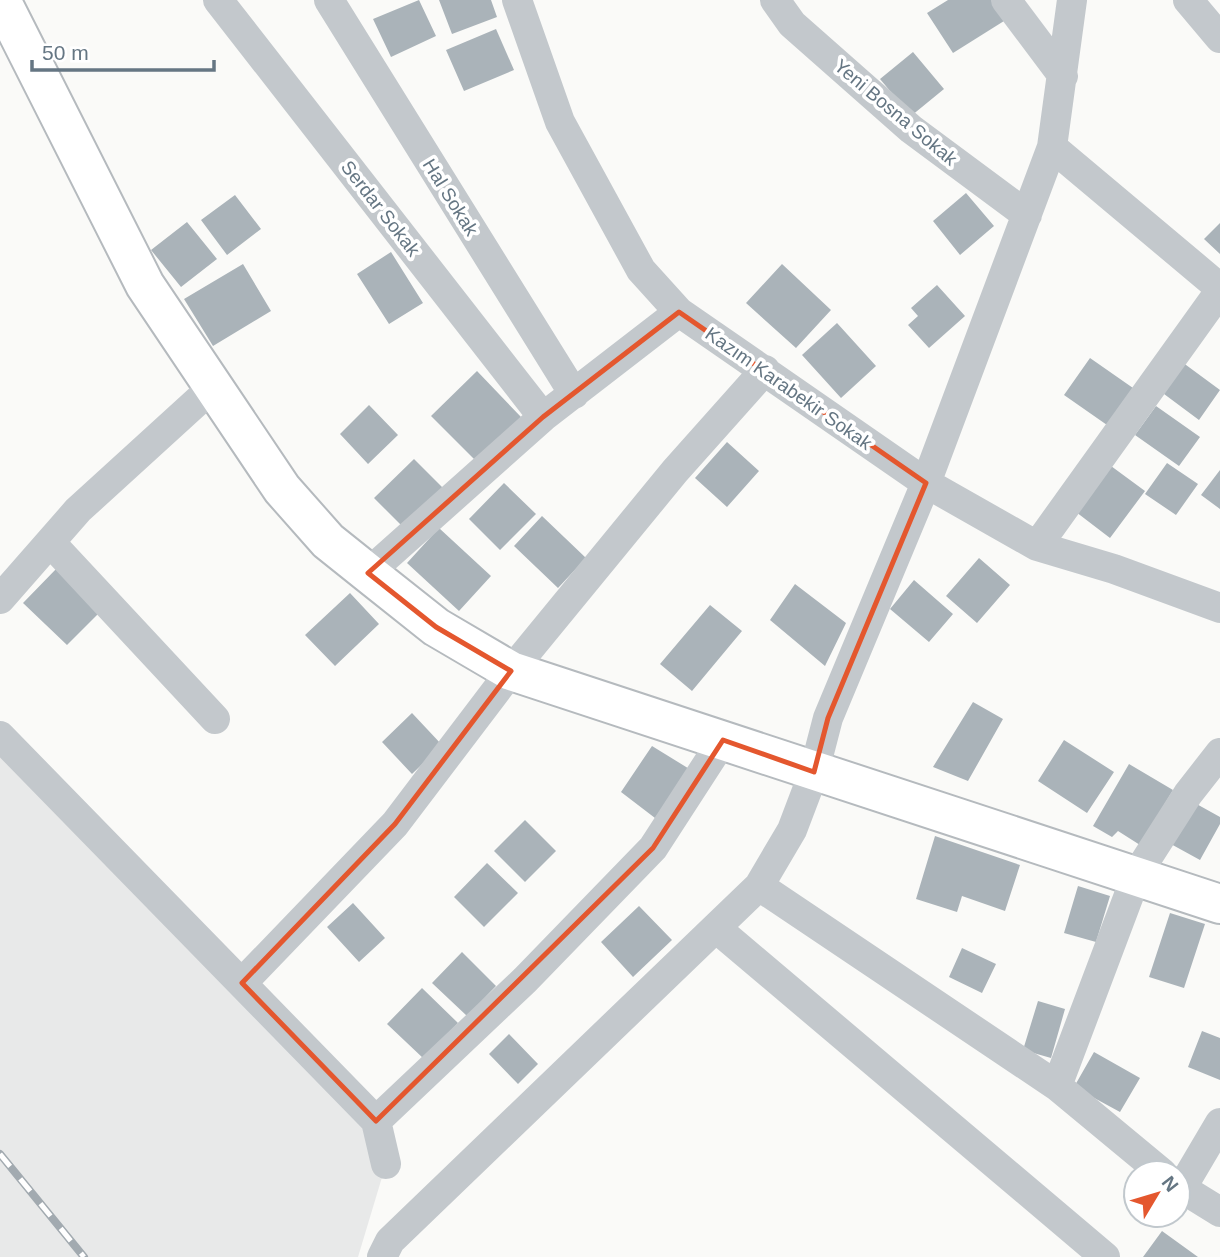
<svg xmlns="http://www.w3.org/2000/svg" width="1220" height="1257" viewBox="0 0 1220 1257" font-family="Helvetica,sans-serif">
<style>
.built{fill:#e8e9e9}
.building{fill:#aab3b9}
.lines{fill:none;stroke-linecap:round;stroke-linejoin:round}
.major-casing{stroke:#b5babe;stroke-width:42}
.minor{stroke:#c3c8cc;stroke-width:30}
.major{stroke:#fff;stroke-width:38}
.rail-casing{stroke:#a2aab0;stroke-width:8}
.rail{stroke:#fff;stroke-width:5;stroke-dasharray:16;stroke-linecap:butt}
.marked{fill:none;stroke:#e4572e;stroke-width:5;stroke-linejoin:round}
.labels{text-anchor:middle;stroke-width:7;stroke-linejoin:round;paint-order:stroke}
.street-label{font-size:19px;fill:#657683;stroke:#fff}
</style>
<rect width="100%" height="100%" fill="#fafaf8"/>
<path class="built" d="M0,736L376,1121L386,1164L358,1257H0Z"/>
<path class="building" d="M419,0L436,36L391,57L373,19Z
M439,0H491L497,17L452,34Z
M948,0H991L1004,21L953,53L927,13Z
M496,29L514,70L464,91L446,50Z
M913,52L944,89L911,116L880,79Z
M966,193L994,226L960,255L933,221Z
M235,195L261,229L227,255L201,220Z
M187,222L217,259L181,287L151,250Z
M1220,223V254L1204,239Z
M391,252L423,303L389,324L357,274Z
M243,264L271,311L213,346L184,299Z
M782,264L831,310L796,348L746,303Z
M937,285L965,316L929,348L908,325L918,316L911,308Z
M837,323L876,366L841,398L802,355Z
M1090,358L1133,388L1107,425L1064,395Z
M1182,362L1220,390L1199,420L1160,391Z
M477,371L521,417L476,461L431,416Z
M369,405L398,435L368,464L340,434Z
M1156,406L1200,437L1179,466L1135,435Z
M727,442L759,471L727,507L695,478Z
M414,459L443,488L403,527L374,498Z
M1167,463L1198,484L1176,515L1145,494Z
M1111,466L1145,491L1110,538L1076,512Z
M1220,470V509L1201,495Z
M504,483L536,514L500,550L469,519Z
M542,516L586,558L558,588L514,546Z
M439,528L491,576L459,611L407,563Z
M979,558L1010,585L977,623L946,596Z
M57,568L101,611L67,645L23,603Z
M914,580L953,614L929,642L890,609Z
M795,584L846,623L825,666L770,620Z
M350,593L379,624L335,666L305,635Z
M710,605L742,631L692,691L660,664Z
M973,702L1003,719L968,781L933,767Z
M412,713L442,745L412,774L382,742Z
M1064,740L1114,772L1087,813L1038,781Z
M652,746L691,770L655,818L621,792Z
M1129,764L1173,790L1140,845L1118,831L1112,837L1093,826Z
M1193,802L1220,817V824L1200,860L1169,843Z
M525,820L556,851L525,882L494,851Z
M935,836L1020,865L1005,911L962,896L957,912L916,899Z
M487,863L518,893L484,927L454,897Z
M1078,886L1110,896L1096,942L1064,933Z
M353,903L385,938L359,962L327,927Z
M639,906L672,940L633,977L601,942Z
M1170,913L1205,924L1184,988L1149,977Z
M962,948L996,964L982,993L949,977Z
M462,952L496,986L467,1016L432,983Z
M422,988L458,1023L424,1059L387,1024Z
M1038,1001L1065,1009L1051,1058L1023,1050Z
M1202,1031L1220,1038V1080L1188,1067Z
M509,1034L538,1064L518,1084L489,1054Z
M1094,1052L1140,1078L1120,1112L1074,1087Z
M1162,1231L1198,1257H1143Z"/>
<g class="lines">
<g class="major-casing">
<path id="major" d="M1,0L145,285L282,489L328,541L368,573L436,627L511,671L1220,904"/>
</g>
<path class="minor" d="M218,0L543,417
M329,0L574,394
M517,0L560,122L641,270L679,312L926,483L1037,546L1114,569L1220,608
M775,0L792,24L911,129L1027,215
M1006,0L1063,76
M1188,0L1220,38
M1052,147L1220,288
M50,542L215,719
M1037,546L1220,291
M368,573L543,417L679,312
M0,599L78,510L213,387
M0,736L376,1121L386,1164
M759,886L1057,1086L1162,1173
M716,928L1105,1257
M242,983L395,824L511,671L675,471L765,370
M1057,1086L1137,874L1188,794L1220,753
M376,1121L525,980L653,848L723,740
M1178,1186L1220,1212
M1181,1189L1220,1123
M382,1257L390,1241L759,886L792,830L814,772L828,718L926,483L1052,147L1072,0"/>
<use href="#major" class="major"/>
<g class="rail-casing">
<path id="rail" d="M0,1154L84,1257"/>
</g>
<use href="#rail" class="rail"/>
</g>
<path class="marked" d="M679,312L926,483L828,718L814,772L723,740L653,848L376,1121L242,983L395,824L511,671L436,627L368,573L543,417Z"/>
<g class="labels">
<g class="street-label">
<text transform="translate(896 112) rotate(40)" y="7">Yeni Bosna Sokak</text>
<text transform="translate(451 197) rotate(58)" y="7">Hal Sokak</text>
<text transform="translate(381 208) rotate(52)" y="7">Serdar Sokak</text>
<text transform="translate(789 388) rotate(35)" y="7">Kazım Karabekir Sokak</text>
</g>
</g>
<g transform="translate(1157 1194) rotate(52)"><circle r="33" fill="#ffffff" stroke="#c1c8cd" stroke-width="2"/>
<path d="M0-5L12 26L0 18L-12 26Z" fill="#e4572e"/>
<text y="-10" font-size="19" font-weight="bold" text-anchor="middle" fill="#657683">N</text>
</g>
<path d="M32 60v10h182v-10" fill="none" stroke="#657683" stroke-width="3.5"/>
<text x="42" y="60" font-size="21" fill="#657683" stroke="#ffffff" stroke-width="5" paint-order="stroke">50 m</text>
</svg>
